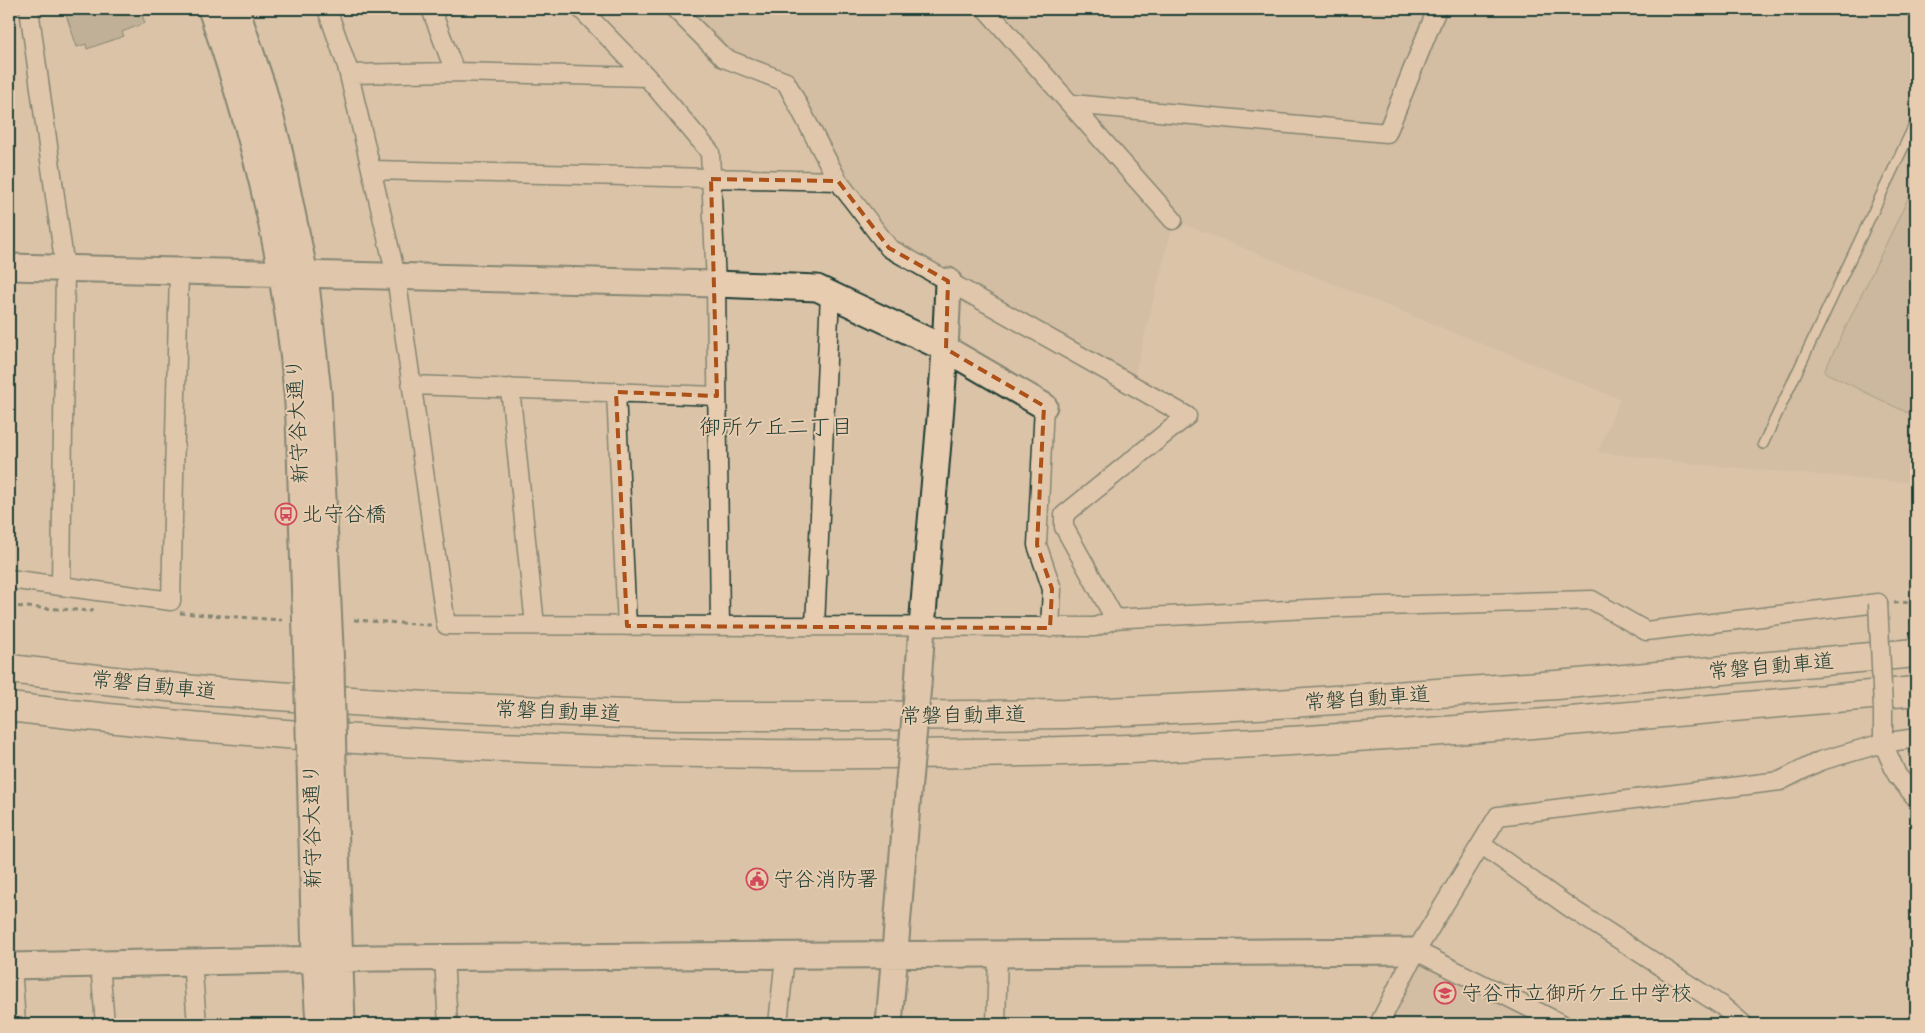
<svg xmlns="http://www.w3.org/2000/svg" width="1925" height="1033" viewBox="0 0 1925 1033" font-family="Caveat,'Klee One',sans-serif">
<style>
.built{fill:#cab69d}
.green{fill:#b8aa92;stroke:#6c7463}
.building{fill:#a19983;stroke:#1f3d34}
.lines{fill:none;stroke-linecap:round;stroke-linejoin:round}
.lane-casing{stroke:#1f3d34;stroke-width:12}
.street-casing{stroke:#1f3d34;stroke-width:21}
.secondary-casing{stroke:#1f3d34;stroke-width:29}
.highway-casing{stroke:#1f3d34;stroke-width:31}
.path{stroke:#1f3d34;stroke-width:3;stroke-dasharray:5 4;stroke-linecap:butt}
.lane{stroke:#e7ccaf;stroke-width:9}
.street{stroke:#e7ccaf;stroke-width:18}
.secondary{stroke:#e7ccaf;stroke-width:25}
.highway{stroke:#e7ccaf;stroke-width:28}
.street-bridge-casing{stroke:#1f3d34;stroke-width:21;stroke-linecap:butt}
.secondary-bridge-casing{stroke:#1f3d34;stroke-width:29;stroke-linecap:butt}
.street-bridge{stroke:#e7ccaf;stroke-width:18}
.secondary-bridge{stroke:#e7ccaf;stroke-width:25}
.marked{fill:none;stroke:#ac5118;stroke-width:4;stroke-dasharray:10 6;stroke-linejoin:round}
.labels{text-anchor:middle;stroke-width:4;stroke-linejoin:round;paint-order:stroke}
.street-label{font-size:21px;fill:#1f3d34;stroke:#e7ccaf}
.poi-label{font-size:21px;fill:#1f3d34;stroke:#e7ccaf;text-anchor:start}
.neighbourhood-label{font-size:22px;fill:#1f3d34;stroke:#e7ccaf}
</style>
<rect width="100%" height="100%" fill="#dbc3a8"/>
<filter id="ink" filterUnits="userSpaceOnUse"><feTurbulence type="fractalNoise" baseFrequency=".02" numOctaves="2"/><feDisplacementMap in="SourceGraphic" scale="10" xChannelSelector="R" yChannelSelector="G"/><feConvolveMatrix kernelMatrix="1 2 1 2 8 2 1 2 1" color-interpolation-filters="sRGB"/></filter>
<g filter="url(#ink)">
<path class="built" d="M670,9H1916V483L1705,465L1598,452L1620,399L1174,220L1132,384L902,253L832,173L780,74L721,64Z
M1423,961L1547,1024H1387Z"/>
<path class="green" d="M1916,182V417L1824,372Z"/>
<path class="building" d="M64,9H140L145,23L122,32L124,36L87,49L86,44L77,47Z"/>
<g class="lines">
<g class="lane-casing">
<path id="lane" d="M1763,444L1916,121"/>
</g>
<g class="street-casing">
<path id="street" d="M29,9L65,268L61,586
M327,9L347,66L396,276L446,625L1095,627L1115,619L1128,618L1348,607L1592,600L1646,631L1878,603
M431,9L455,72
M581,9L647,77L710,152L716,284L720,626
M675,9L724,58L786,82L838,181L889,248L1187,416L1064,515V527L1115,619
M986,9L1173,220
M349,74L455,72L647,77
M1072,104L1387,133L1437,9
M372,170L838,181
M412,385L717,396
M510,388L535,625
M616,392L627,626
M1044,406L1037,545L1052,589L1050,628
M9,579L171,601L179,271
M815,626L830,294
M1883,708V743L1897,775L1916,798
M1482,845L1569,907L1722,1006L1743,1024
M1416,951L1562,1024
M444,958L448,1024
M192,961L197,1024
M100,964L105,1024
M12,966L16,1024
M778,1024L785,956
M996,1024L998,954
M1379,1024L1416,951L1498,816L1780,781L1820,761L1883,743L1916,738"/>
</g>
<g class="secondary-casing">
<path id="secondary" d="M211,9C254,133 286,261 297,392C300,423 300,453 301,483C303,544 305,605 307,665
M236,9L263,89L278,145L305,275L318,392L331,668
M9,267L716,284L817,288L946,349L1044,406
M918,685C926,550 944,416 948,281
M333,762L342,1024
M310,763L315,959L319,1024
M9,966L376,958L1416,951
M889,1024L909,781"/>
</g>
<g class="highway-casing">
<path id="highway" d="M9,669L203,691L441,707L679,716H867L1065,714L1276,704L1556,685L1916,653
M9,707C358,749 712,761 1064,751C1348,743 1633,716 1916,691"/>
</g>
<path class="path" d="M1894,603L1916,602
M9,606L92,611L93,606
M180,613L282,620
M354,620L431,625"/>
<use href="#lane" class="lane"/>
<use href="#street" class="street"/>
<use href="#secondary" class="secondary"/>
<use href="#highway" class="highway"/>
<g class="street-bridge-casing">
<path id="street-bridge" d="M1878,603L1883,708"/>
</g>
<g class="secondary-bridge-casing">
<path id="secondary-bridge" d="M307,665L310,763
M331,668L333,762
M909,781L918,685"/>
</g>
<use href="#street-bridge" class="street-bridge"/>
<use href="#secondary-bridge" class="secondary-bridge"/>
</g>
</g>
<path d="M0 0H1925V1033H0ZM711,179L838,181L889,248L948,281L946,349L1044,406L1037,545L1052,589L1050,628L627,626L616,392L717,396Z" fill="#dbc3a8" fill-opacity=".55" fill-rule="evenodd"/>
<path class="marked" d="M711,179L838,181L889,248L948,281L946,349L1044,406L1037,545L1052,589L1050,628L627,626L616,392L717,396Z"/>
<defs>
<g id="bus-ring" transform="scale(1.125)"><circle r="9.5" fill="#e7ccaf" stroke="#d1495b" stroke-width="1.5"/><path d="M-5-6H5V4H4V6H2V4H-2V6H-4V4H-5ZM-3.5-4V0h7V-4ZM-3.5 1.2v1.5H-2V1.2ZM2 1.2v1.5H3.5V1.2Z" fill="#d1495b"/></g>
<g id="civic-ring" transform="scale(1.125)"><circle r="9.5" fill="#e7ccaf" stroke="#d1495b" stroke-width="1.5"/><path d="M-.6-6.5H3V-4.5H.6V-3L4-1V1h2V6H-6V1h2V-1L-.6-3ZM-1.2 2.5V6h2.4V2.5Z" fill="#d1495b"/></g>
<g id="school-ring" transform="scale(1.125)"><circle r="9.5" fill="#e7ccaf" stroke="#d1495b" stroke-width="1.5"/><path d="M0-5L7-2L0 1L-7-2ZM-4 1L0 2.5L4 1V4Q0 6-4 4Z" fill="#d1495b"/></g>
</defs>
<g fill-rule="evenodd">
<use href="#bus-ring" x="286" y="514"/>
<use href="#civic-ring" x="757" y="879"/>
<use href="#school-ring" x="1445" y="993"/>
</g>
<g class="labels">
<g class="street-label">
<text transform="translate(297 421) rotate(-93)" y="7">新守谷大通り</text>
<text transform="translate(1771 666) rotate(-5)" y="7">常磐自動車道</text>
<text transform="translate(154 685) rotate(6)" y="7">常磐自動車道</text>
<text transform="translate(1367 698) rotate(-4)" y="7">常磐自動車道</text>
<text transform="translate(558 711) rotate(2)" y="7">常磐自動車道</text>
<text transform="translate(963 715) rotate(-1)" y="7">常磐自動車道</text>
<text transform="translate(312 826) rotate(-91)" y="7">新守谷大通り</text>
</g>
<g class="poi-label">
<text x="302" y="521">北守谷橋</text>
<text x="773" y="886">守谷消防署</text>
<text x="1461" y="1000">守谷市立御所ケ丘中学校</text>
</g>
<g class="neighbourhood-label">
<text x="776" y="434">御所ケ丘二丁目</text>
</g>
</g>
<rect width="1925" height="1033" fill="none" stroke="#e7ccaf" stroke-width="30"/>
<rect x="15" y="15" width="1895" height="1003" fill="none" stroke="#1f3d34" stroke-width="2" filter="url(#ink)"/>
</svg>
